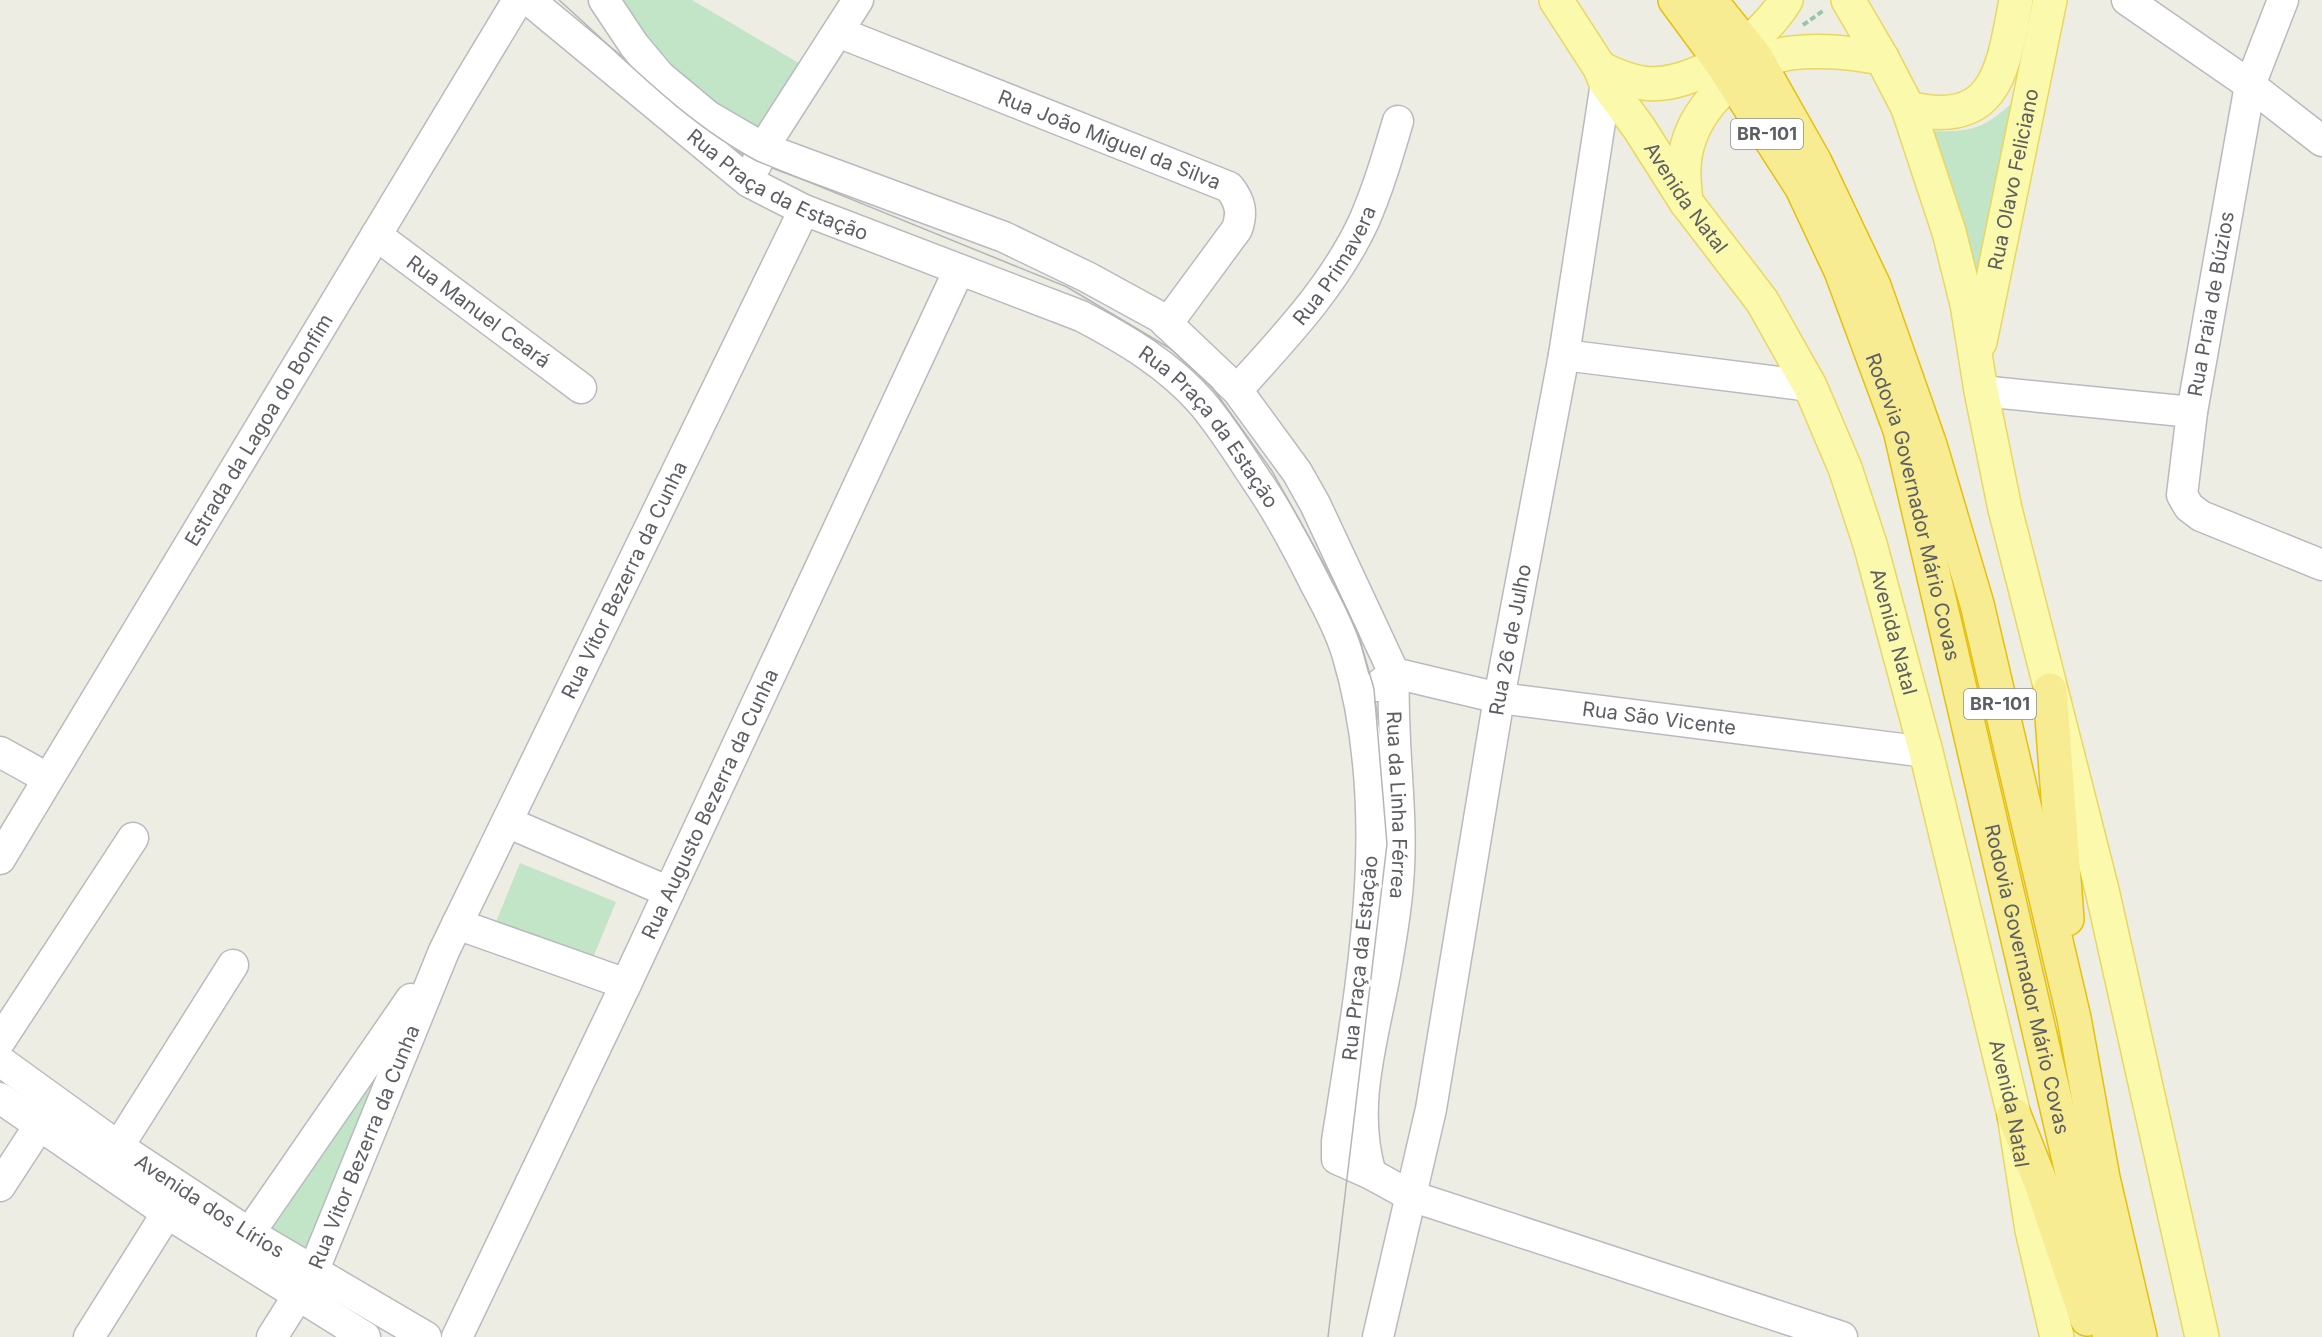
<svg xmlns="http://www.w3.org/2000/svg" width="2322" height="1337" viewBox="0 0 2322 1337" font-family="Inter,sans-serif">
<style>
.green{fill:#c2e4c7}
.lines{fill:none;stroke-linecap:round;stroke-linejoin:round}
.minor-casing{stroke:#b9babf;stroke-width:33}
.major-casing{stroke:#ead761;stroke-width:36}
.highway-casing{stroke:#e5c00c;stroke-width:36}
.path{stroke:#9bc4ad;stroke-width:4;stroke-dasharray:6 3;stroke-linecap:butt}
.minor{stroke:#fff;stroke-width:30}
.major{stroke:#faf9ac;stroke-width:33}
.highway{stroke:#f7ec91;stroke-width:33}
.tram{stroke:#b4b5b5;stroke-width:1.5}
.labels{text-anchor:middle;stroke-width:6;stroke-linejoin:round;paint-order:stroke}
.shield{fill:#fff;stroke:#8d8e92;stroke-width:1.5}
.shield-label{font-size:18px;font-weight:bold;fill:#5c5e64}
.street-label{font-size:20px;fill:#5c5e64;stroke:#fff}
</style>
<rect width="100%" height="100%" fill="#eeede4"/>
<path class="green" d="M614,0H692L802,65L761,132L694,90L657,61Z
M2013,102L1978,299L1925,131C1967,132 1981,132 2013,102Z
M520,863L616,902L592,960L496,922Z
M413,1007L307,1253L265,1227Z"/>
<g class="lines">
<g class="minor-casing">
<g id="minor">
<path id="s1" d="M529,0L749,182L804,210L1081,316C1125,339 1169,365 1202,403C1224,429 1242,459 1261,487C1282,518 1299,551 1316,585C1328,607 1340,630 1347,653C1395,813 1362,980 1337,1141V1159L1371,1174L1411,1196L1842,1337"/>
<path id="s2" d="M604,0L634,45L660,76L708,116L763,148L1004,237L1087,277L1160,317L1237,390L1297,472L1315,504L1394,673C1391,743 1404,813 1398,883C1396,911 1391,940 1386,968C1374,1037 1350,1105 1371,1174"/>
<path d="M2127,0L2250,85L2322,141"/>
<path d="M2283,0L2250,85L2192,412L2182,495L2189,507L2201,516L2322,565"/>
<path id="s3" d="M838,32L1229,187C1240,201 1243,212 1237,229L1167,324"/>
<path d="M756,165L763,148L858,0"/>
<path id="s4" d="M376,235L581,388"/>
<path d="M1564,355L1810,386"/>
<path id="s5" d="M1237,390C1284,338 1334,286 1364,221C1378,189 1388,155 1398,121"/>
<path d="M1981,391L2192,412"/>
<path id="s6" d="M1378,686L1394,673L1499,698L1926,752"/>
<path d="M0,752L47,778"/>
<path d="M507,822L669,892"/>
<path id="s7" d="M0,859L518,0"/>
<path d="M457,924L626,984"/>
<path d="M0,1041L133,838"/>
<path id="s8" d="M0,1061L119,1147L249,1233L426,1337"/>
<path d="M0,1098L167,1213L365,1337"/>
<path d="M108,1163L233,965"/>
<path d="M0,1186L39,1126"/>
<path d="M239,1248L411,999"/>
<path d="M89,1337L167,1213"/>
<path id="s9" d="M272,1337L313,1272L444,951L804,210"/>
<path id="s10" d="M457,1337L626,984L959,270"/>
<path id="s11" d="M1378,1337L1431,1109L1499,698L1564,355L1606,83"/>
</g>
</g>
<g class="major-casing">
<g id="major">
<path id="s12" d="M1556,0L1600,68L1606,83L1639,128L1686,202L1762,301L1810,386L1845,468L1870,544L1926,752L2014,1115L2032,1230L2057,1337"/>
<path d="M1848,0L1882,58L1908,108L1949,232L1967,304L1981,391L2005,509L2102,890L2202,1337"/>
<path d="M1600,68C1614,75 1628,81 1643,83C1693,90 1762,41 1786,0"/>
<path d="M1908,108C1997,130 2003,69 2016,0"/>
<path d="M1686,202C1684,183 1682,165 1687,147C1698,103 1746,59 1791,53C1822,49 1852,53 1882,58"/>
<path id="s13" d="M1980,342L2050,0"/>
</g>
</g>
<g class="highway-casing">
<g id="highway">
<path id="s14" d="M1675,0L1720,61L1802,188L1841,271L1900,430L2110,1337"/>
<path d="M1710,0L1755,56L1815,162L1874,286L1930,445L1977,604L2074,1018L2103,1178L2140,1337"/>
<path d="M2050,690L2067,919"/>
<path d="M2014,1115L2041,1183L2087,1319"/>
</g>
</g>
<path class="path" d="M1803,25L1824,10"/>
<use href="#minor" class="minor"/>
<use href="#major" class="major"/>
<use href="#highway" class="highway"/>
<path class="tram" d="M559,0C622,56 682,121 757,161L1067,287L1171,349L1212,387L1272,471L1333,580L1358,633L1374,689L1387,844L1328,1337"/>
</g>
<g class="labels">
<g class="shield">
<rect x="1731" y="119" width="72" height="30" rx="4.5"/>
<rect x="1964" y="689" width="72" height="30" rx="4.5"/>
</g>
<g class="shield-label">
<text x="1767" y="140">BR-101</text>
<text x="2000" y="710">BR-101</text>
</g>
<g class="street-label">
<text dy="7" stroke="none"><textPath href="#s3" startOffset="292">Rua João Miguel da Silva</textPath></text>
<text dy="7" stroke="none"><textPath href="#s13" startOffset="166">Rua Olavo Feliciano</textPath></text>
<text dy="7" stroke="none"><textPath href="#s1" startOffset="312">Rua Praça da Estação</textPath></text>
<text dy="7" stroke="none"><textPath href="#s12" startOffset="237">Avenida Natal</textPath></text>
<text dy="7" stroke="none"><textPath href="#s5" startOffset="159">Rua Primavera</textPath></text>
<text transform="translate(2211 304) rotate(-80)" y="7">Rua Praia de Búzios</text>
<text dy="7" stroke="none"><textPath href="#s4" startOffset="128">Rua Manuel Ceará</textPath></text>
<text dy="7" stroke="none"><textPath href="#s7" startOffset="501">Estrada da Lagoa do Bonfim</textPath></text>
<text dy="7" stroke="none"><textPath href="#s1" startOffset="816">Rua Praça da Estação</textPath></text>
<text dy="7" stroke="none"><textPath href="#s14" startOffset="566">Rodovia Governador Mário Covas</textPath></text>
<text dy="7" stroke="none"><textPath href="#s9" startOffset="836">Rua Vitor Bezerra da Cunha</textPath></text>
<text dy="7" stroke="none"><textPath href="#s12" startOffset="723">Avenida Natal</textPath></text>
<text dy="7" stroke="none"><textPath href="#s11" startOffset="710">Rua 26 de Julho</textPath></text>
<text dy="7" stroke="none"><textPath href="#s6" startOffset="290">Rua São Vicente</textPath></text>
<text dy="7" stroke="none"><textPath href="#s10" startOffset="590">Rua Augusto Bezerra da Cunha</textPath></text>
<text dy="7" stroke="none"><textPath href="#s2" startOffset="1216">Rua da Linha Férrea</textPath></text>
<text transform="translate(1360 958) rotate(-84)" y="7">Rua Praça da Estação</text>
<text dy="7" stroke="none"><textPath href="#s14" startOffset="1052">Rodovia Governador Mário Covas</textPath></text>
<text dy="7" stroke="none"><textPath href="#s12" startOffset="1209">Avenida Natal</textPath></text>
<text dy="7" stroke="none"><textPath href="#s9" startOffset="212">Rua Vitor Bezerra da Cunha</textPath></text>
<text dy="7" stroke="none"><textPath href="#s8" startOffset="255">Avenida dos Lírios</textPath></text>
</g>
</g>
</svg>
